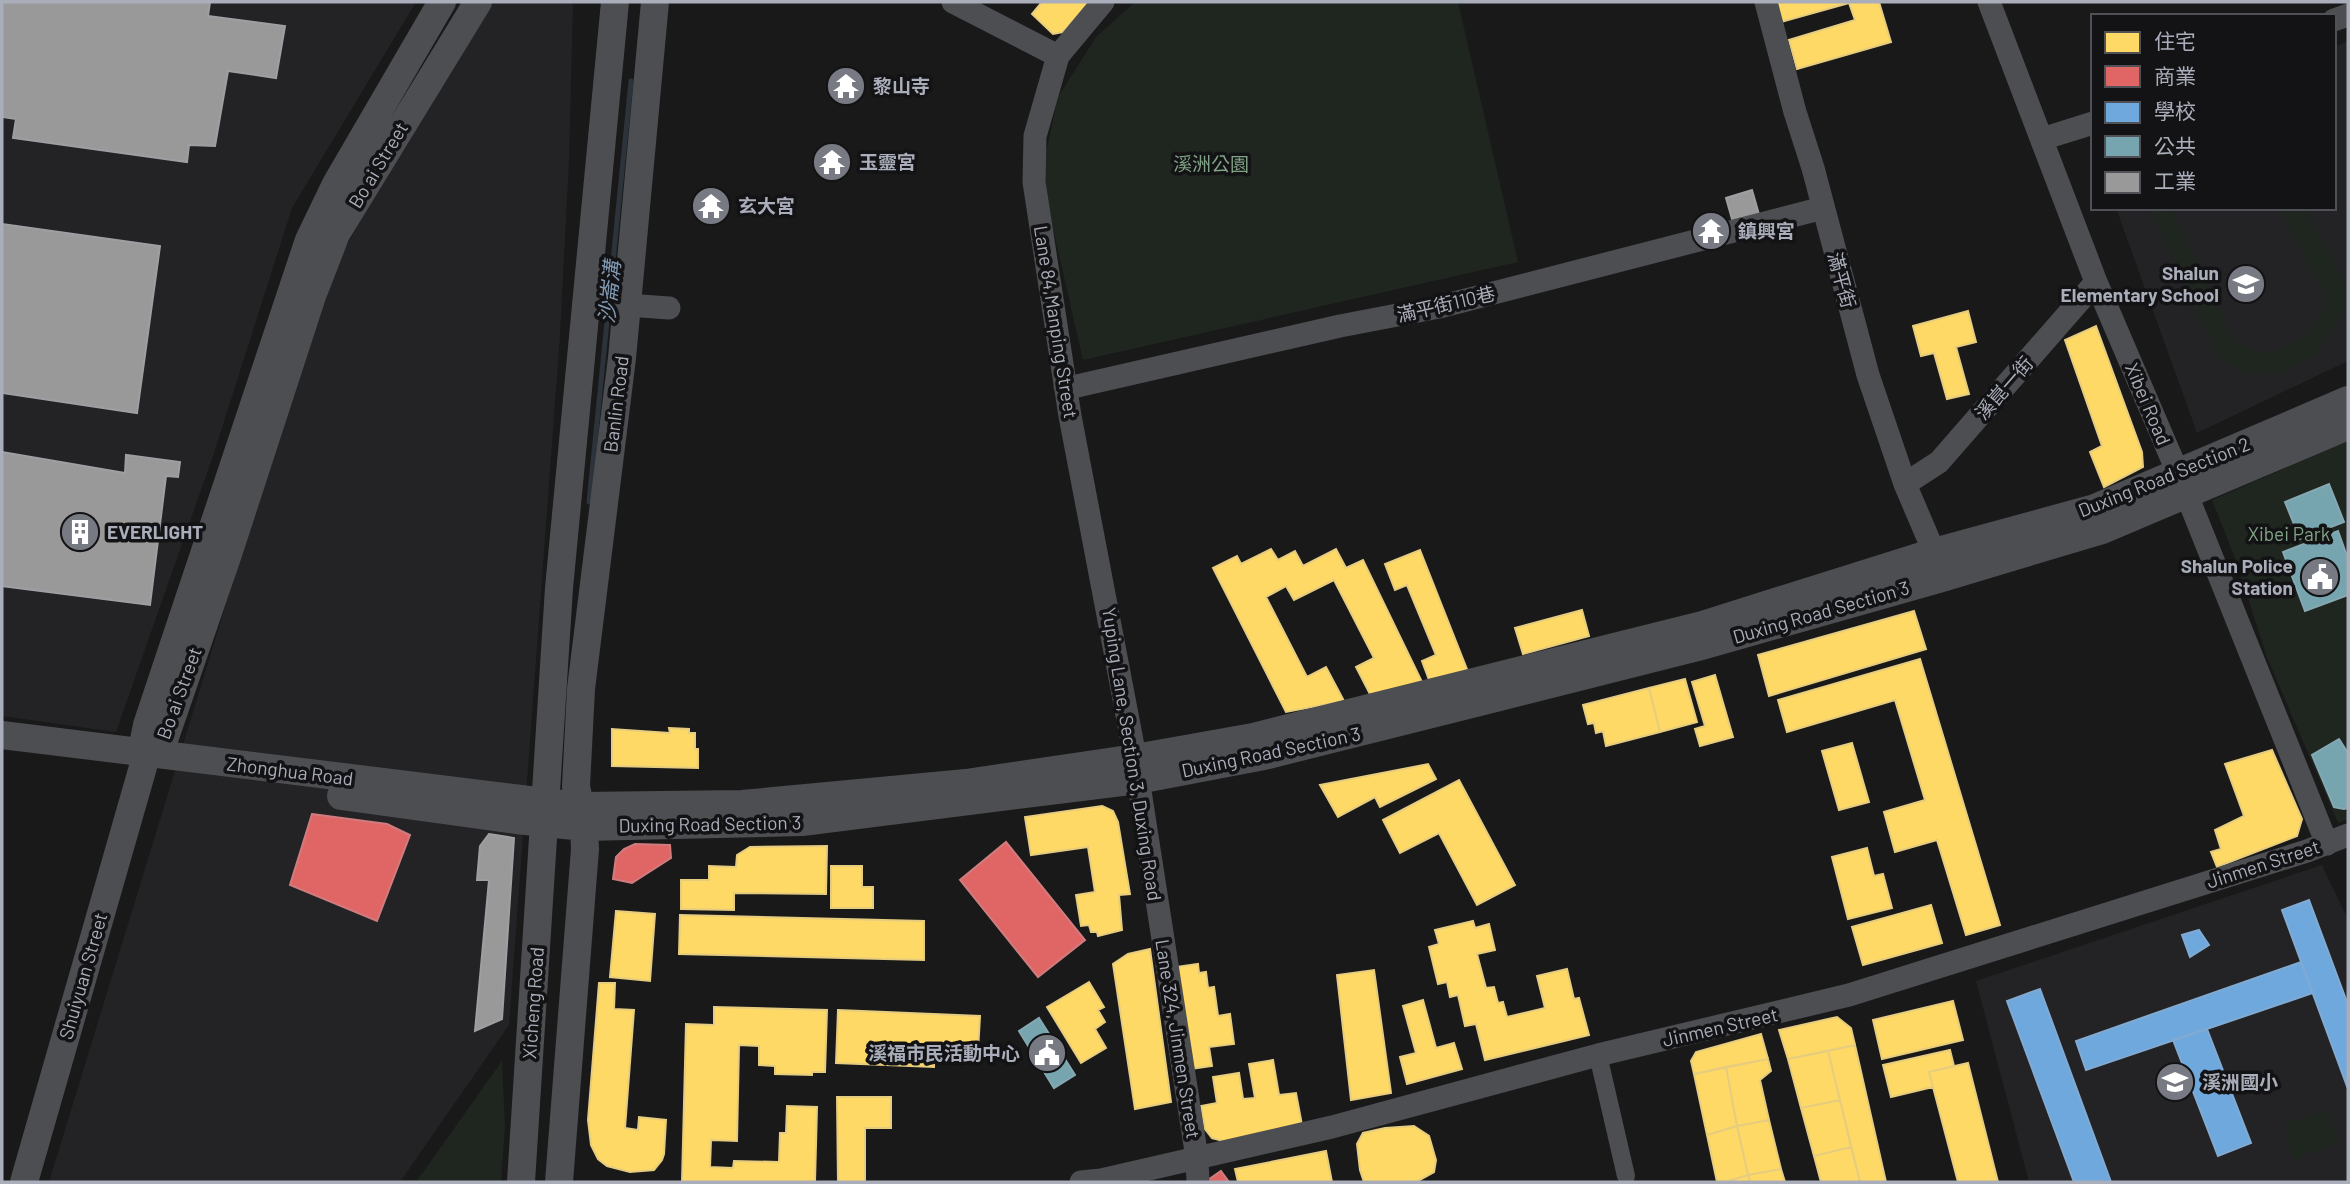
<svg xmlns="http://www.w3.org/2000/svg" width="2350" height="1184" viewBox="0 0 2350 1184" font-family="Barlow,'Noto Sans TC',sans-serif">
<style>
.built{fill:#232325}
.green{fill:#1f2620}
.homes{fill:#ffd966;stroke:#e6cc7f;stroke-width:2}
.shops{fill:#e06666;stroke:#d07c7f;stroke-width:2}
.schools{fill:#6fa8dc;stroke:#81aad2;stroke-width:2}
.public{fill:#76a5af;stroke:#86a8b2;stroke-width:2}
.industry{fill:#999;stroke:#9e9fa3;stroke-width:2}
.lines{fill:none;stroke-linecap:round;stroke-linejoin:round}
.stream{stroke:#2c333b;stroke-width:5}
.pedestrian{stroke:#4d4e52;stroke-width:18}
.minor{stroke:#4d4e52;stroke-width:23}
.tertiary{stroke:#4d4e52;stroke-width:28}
.labels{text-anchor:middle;stroke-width:7;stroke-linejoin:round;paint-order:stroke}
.poi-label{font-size:19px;font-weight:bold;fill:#aaaeba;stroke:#131315;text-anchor:start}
.park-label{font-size:19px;fill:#81a486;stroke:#131315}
.street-label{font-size:19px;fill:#aaaeba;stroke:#131315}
.water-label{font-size:21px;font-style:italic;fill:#8299b4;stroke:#131315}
</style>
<rect width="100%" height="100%" fill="#191919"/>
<path class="built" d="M2,2H416L292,208L214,453L116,732L2,716Z
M486,2H573L569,160L560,335L509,1025L400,1182H49L322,291L451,54Z
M2348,41V361L2197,433L2116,208H2334V47Z
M2322,865L2348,920V1182H2029L1976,981Z"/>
<path class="green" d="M1135,2H1458L1518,262L1083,360L1041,176L1058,97L1096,37Z
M2149,208H2171L2234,342C2246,347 2257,353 2271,353C2277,353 2281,350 2286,348C2309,337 2320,321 2326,298L2279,208H2305L2348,288V322L2342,312C2324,355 2294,381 2244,372C2236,371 2227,364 2220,360Z
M2348,441V819L2338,823L2266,655L2237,563L2212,500Z
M502,1061L505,1126L501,1182H416Z
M2327,1111L2340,1141L2293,1160L2284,1123Z"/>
<path class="homes" d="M1042,2H1090L1063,32L1053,34L1032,14Z
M1776,2H1879L1891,42L1797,69L1789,40L1855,20L1849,3L1781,22Z
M1968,311L1976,342L1956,347L1969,394L1947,399L1934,353L1921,356L1913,326Z
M2096,326L2142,452L2143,467L2104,487L2090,452L2102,446L2065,340Z
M1271,549L1278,560L1295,551L1303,566L1336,549L1346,568L1363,560L1423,684L1371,696L1356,667L1374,658L1334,580L1294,600L1286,586L1266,597L1307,677L1326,667L1344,701L1286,712L1213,568L1237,556L1241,564Z
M1420,550L1472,682L1435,696L1422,661L1436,655L1407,585L1395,590L1385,564Z
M1582,610L1589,636L1523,654L1515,628Z
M1914,611L1926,649L1769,696L1758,655Z
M1920,659L2000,925L1966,935L1937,840L1895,852L1884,812L1925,800L1895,700L1787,732L1778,700Z
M1715,675L1733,737L1700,746L1695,729L1705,726L1692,682Z
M1685,679L1697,722L1660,732L1649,688Z
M1649,688L1660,732L1606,746L1603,731L1596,733L1594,723L1588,724L1583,705Z
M669,728L689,729V733H695V749H698V768L612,766V729L670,733Z
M1852,743L1869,802L1839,810L1822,751Z
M2272,750L2302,819L2297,836L2217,867L2211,852L2221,849L2215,830L2244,816L2225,764Z
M1428,764L1436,779L1380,807L1375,797L1338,817L1320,785Z
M1459,780L1515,885L1477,905L1439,833L1400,853L1383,820Z
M1102,806L1113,811L1118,822L1130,894L1119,895L1122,930L1098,936L1097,932H1091L1089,925L1081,926L1076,895L1095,892L1088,847L1031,855L1025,817Z
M827,846L826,894L734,893V910L681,909V880H709V866L736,867L737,855L750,847Z
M1867,848L1874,876L1883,874L1892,908L1848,919L1832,857Z
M831,866H862V887H873V908H831Z
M1931,905L1942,943L1863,965L1852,927Z
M616,911L655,914L650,981L610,977Z
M680,915L924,921V960L679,954Z
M1473,921L1475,928L1489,924L1495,950L1477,954L1486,988L1494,987L1498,1003L1503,1002L1507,1017L1545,1008L1537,976L1567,969L1574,999L1579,998L1589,1035L1485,1060L1476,1024L1465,1026L1458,995L1450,997L1447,982L1438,984L1429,947L1439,944L1435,930Z
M1150,949L1171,1102L1135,1109L1113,964L1128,954Z
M1198,964L1199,973L1206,972L1208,988L1214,987L1218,1016L1230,1014L1234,1044L1209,1047L1212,1066L1190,1069L1176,967Z
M1374,970L1391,1093L1351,1100L1337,975Z
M1089,982L1104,1007L1098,1010L1105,1022L1095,1029L1106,1048L1081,1063L1047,1007Z
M599,983H615L614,1009L634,1010L625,1128L638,1130L639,1117L666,1120L664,1154L662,1160L654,1170L630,1172L607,1166L598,1159L591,1145L588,1120Z
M1423,1000L1436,1048L1454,1043L1462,1069L1407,1084L1400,1057L1416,1053L1403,1006Z
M1953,1001L1963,1040L1882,1059L1873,1020Z
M714,1007L827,1010L825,1072H812V1075L775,1074V1066L759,1065V1046L739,1045L737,1141L711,1140L710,1167L733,1168L734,1161L779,1162L780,1133H786L787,1106L817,1107L815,1182H682L686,1024L714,1025Z
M838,1010L980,1016L978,1051L934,1049V1067L836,1063Z
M1837,1017L1851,1028L1855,1045L1788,1059L1779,1030Z
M1761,1034L1768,1059L1694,1074L1691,1061L1696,1052Z
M1855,1045L1886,1182H1860L1828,1051Z
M1950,1050L1954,1066L1929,1072L1933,1087L1891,1097L1883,1065Z
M1828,1051L1840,1100L1801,1108L1788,1059Z
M1768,1059L1771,1071L1760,1080L1769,1120L1737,1126L1726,1067Z
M1273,1060L1279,1095L1296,1093L1302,1125L1227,1142L1212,1138L1205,1129L1201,1106L1217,1103L1213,1077L1239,1073L1243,1099L1255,1098L1249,1064Z
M1968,1063L1998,1182H1958L1933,1087L1929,1072Z
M1726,1067L1737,1126L1707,1135L1694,1074Z
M837,1097H891V1128H865V1182H838Z
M1840,1100L1851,1147L1814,1156L1801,1108Z
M1769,1120L1781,1169L1748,1175L1737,1126Z
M1414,1126L1429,1136L1436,1160L1434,1172L1416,1182H1364L1360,1170L1357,1144L1363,1133L1385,1128Z
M1737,1126L1748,1175L1725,1182H1717L1707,1135Z
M1851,1147L1860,1182H1821L1814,1156Z
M1326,1151L1332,1182H1238L1235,1169Z
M1781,1169L1785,1182H1750L1748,1175Z
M1748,1175L1750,1182H1725Z"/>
<path class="shops" d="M312,814L387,824L410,835L377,921L290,885Z
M1006,842L1085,940L1038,977L960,880Z
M635,844L670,845L671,858L632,883L613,879L616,857L624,849Z
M1221,1171L1229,1182H1205Z"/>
<path class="schools" d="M2309,900L2348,1005V1089L2282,910Z
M2199,930L2209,945L2190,957L2182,935Z
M2301,962L2313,993L2086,1070L2076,1041Z
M2040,989L2111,1182H2074L2007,1001Z
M2207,1029L2251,1143L2218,1156L2173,1040Z"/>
<path class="public" d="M2329,484L2344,522L2300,539L2285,502Z
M2338,531L2348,559V595L2305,611L2283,552Z
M2339,739L2348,753V808L2344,809L2334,807L2312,755Z
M1039,1018L1075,1075L1054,1088L1019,1031Z"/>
<path class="industry" d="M2,2H210L208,16L285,26L276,78L228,71L215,146L189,145L187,162L13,138L16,119L2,117Z
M1752,190L1760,218L1734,226L1726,198Z
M2,224L160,246L137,413L2,393Z
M2,452L125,473L126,455L180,462L178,477L166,476L150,605L2,586Z
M489,834L514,838L502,1019L475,1031L489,880H477L480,846Z"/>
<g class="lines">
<path class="stream" d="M589,502L631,81"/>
<path class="pedestrian" d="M1598,1055L1626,1176"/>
<path class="minor" d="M953,2L1058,56
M1103,2L1058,56L1035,136L1034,182L1070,416L1133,746L1197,1158L1198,1182
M1766,2L1795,112L1813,168L1868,375L1905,484L1934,552
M1989,2L2096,282L2178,473L2327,844
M2334,20L2348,15
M2042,139L2093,123
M627,305L669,308
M1065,386H1077L1340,326L1439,307L1823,208
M1905,484L1939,462L2096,282
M1081,1182L1101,1180L1332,1127L1598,1055L1849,995L2307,851L2348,835"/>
<path class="tertiary" d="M2,735L579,806L742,804L966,783L1135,758L1253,737L1702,625L1934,552L2095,508L2348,400
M147,753L163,743L227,557L312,296L336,234L478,2
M147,753L144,740L147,725L309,240L336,184L442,2
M341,796L516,820L584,827L802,822L1138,780L1264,756L1496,698L1698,647L1942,578L2102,530L2348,426
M24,1182L147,753
M521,1182L559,588L615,2
M559,1182L585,849L584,827L576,786L581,689L622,358L655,2"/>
</g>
<defs>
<g id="temple-disc" transform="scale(2.0125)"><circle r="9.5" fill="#777a82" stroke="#131315"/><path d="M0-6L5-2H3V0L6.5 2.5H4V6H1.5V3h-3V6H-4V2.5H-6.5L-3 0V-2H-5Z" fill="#fff"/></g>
<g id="school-disc" transform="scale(2.0125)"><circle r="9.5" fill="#777a82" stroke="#131315"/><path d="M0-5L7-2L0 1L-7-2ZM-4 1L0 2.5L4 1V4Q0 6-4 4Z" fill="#fff"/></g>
<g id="building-disc" transform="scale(2.0125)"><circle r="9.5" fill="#777a82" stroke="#131315"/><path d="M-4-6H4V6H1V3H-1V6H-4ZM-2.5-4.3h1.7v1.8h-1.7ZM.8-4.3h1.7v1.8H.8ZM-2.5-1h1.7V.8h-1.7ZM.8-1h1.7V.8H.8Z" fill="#fff"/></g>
<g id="civic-disc" transform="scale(2.0125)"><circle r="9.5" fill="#777a82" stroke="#131315"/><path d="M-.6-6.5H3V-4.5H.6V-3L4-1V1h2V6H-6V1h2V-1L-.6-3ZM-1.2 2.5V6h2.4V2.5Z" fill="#fff"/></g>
</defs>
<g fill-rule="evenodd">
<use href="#temple-disc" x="846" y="86"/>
<use href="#temple-disc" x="832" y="162"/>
<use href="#temple-disc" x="711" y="206"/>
<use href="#temple-disc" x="1711" y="231"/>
<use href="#school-disc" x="2246" y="284"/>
<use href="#building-disc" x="80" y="532"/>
<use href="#civic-disc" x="2320" y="577"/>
<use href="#civic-disc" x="1047" y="1053"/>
<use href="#school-disc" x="2175" y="1082"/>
</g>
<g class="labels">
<g class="poi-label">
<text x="873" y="93">黎山寺</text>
<text x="859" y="169">玉靈宮</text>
<text x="738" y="213">玄大宮</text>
<text x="1738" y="238">鎮興宮</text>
<text x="2219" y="280" text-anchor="end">Shalun<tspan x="2219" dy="22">Elementary School</tspan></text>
<text x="107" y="539">EVERLIGHT</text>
<text x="2293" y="573" text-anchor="end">Shalun Police<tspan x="2293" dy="22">Station</tspan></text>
<text x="1020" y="1060" text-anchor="end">溪福市民活動中心</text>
<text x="2202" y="1089">溪洲國小</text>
</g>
<g class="park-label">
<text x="1211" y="171">溪洲公園</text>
<text x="2289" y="541">Xibei Park</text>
</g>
<g class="street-label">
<text transform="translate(378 165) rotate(-59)" y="7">Bo ai Street</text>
<text transform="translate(1842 280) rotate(75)" y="7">滿平街</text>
<text transform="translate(1446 304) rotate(-13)" y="7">滿平街110巷</text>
<text transform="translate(1056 322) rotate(81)" y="7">Lane 84,Manping Street</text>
<text transform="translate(2004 388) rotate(-49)" y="7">溪崑一街</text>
<text transform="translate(616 404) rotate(-83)" y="7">Banlin Road</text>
<text transform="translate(2148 404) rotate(67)" y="7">Xibei Road</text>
<text transform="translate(2164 477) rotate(-22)" y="7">Duxing Road Section 2</text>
<text transform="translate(1821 612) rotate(-16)" y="7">Duxing Road Section 3</text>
<text transform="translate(179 693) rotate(-70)" y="7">Bo ai Street</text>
<text transform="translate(1271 752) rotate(-12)" y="7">Duxing Road Section 3</text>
<text transform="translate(1132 754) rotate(81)" y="7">Yuping Lane, Section 3, Duxing Road</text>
<text transform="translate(290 771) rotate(7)" y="7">Zhonghua Road</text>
<text transform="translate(710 824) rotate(-1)" y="7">Duxing Road Section 3</text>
<text transform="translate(2263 864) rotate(-18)" y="7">Jinmen Street</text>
<text transform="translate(83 976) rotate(-74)" y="7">Shuiyuan Street</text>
<text transform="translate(533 1003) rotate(-86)" y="7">Xicheng Road</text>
<text transform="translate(1720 1027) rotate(-13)" y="7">Jinmen Street</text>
<text transform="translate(1178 1039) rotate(81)" y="7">Lane 324, Jinmen Street</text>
</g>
<g class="water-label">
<text transform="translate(610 292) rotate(-84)" y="7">沙崙溝</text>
</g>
</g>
<rect width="2350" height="1184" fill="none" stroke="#aaaeba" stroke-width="7"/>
<rect x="2091" y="14" width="245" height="196" fill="#131315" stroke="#4f5157" stroke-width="2"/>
<rect x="2105" y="32" width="35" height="21" fill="#ffd966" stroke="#4f5157" stroke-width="2"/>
<text x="2154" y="49" font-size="21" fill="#aaaeba">住宅</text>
<rect x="2105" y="66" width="35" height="21" fill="#e06666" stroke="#4f5157" stroke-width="2"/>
<text x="2154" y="84" font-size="21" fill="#aaaeba">商業</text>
<rect x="2105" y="102" width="35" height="21" fill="#6fa8dc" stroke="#4f5157" stroke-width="2"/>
<text x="2154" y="119" font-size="21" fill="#aaaeba">學校</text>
<rect x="2105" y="136" width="35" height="21" fill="#76a5af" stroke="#4f5157" stroke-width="2"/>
<text x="2154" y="154" font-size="21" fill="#aaaeba">公共</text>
<rect x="2105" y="172" width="35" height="21" fill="#999999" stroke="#4f5157" stroke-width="2"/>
<text x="2154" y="189" font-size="21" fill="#aaaeba">工業</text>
</svg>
